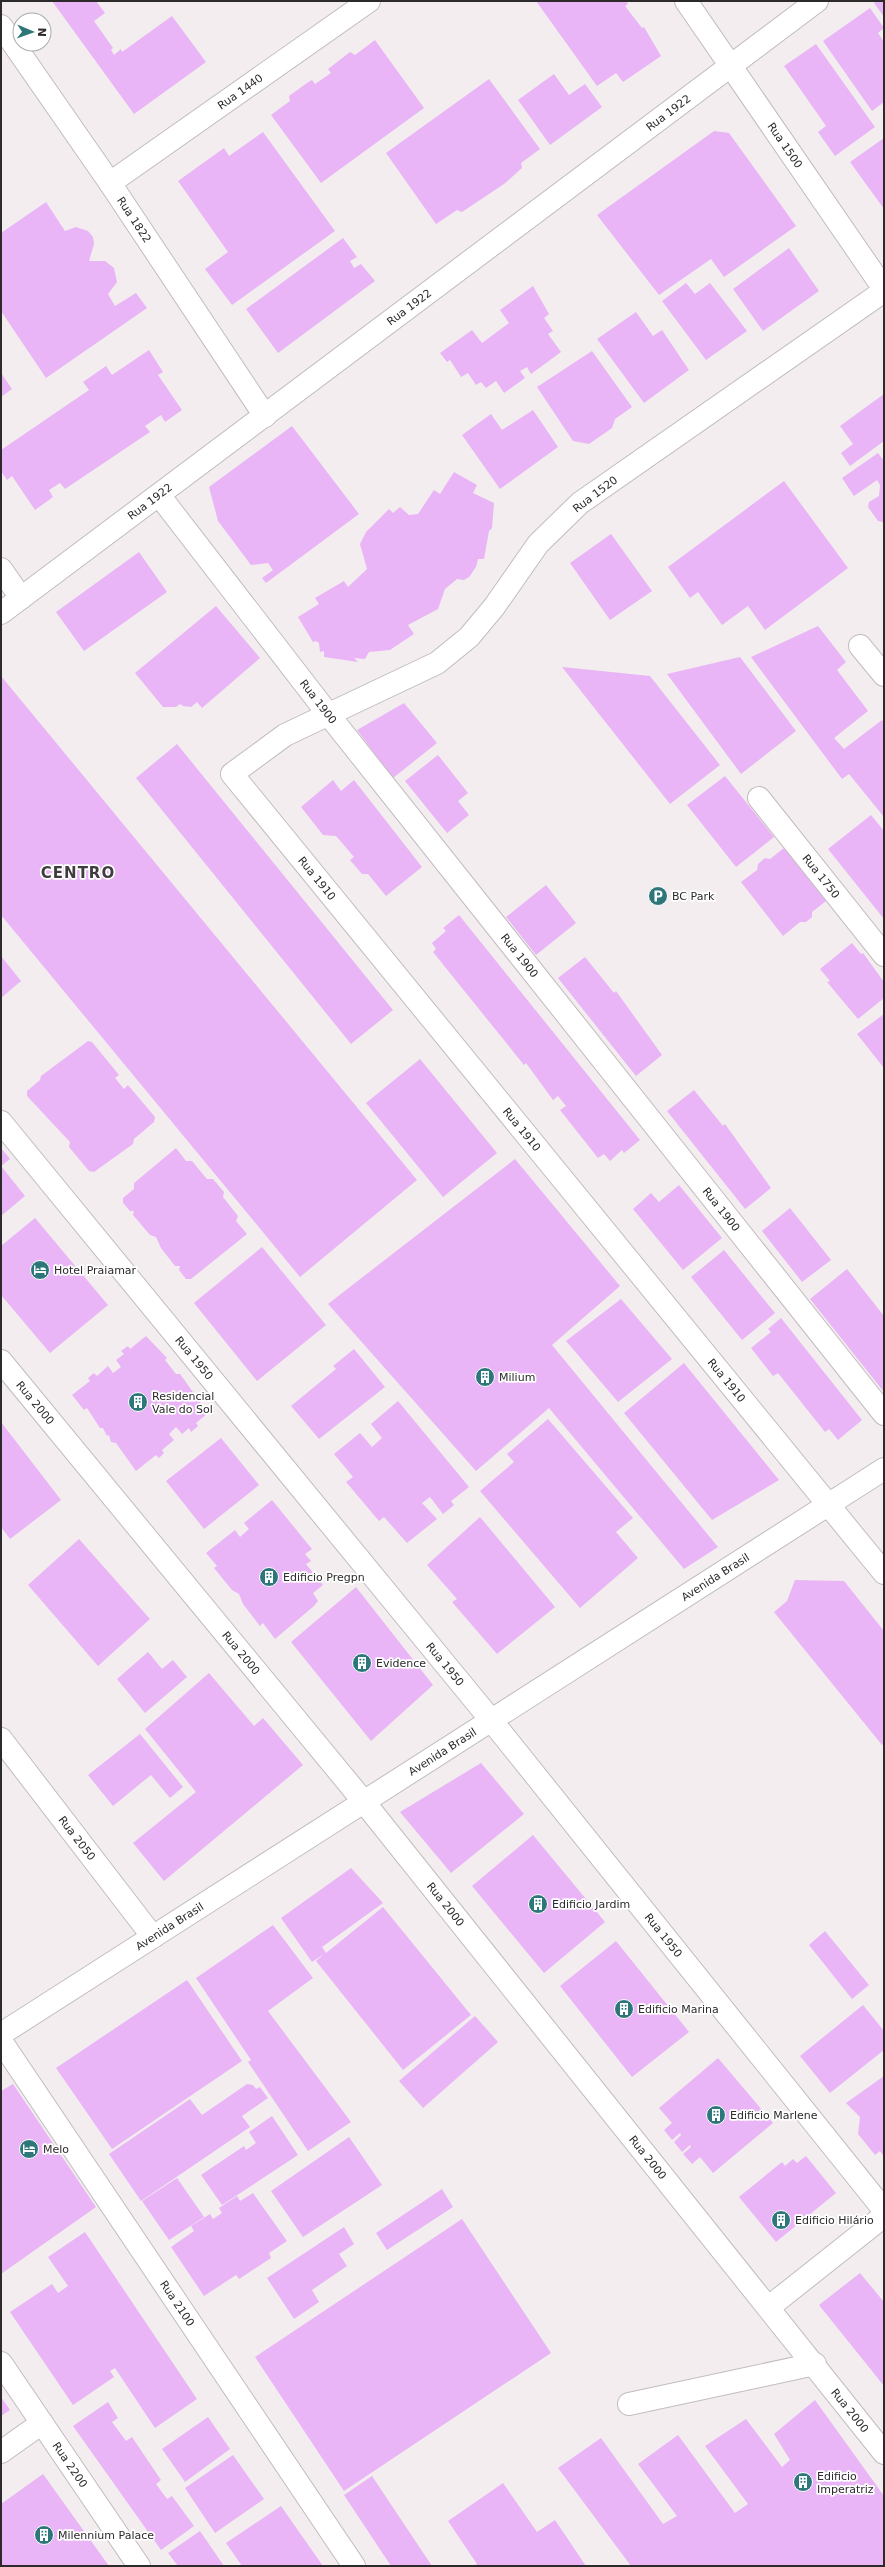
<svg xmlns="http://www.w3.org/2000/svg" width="885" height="2567" viewBox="0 0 885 2567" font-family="'DejaVu Sans',sans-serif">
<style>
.building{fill:#e9b5f6}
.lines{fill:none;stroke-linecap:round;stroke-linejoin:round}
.minor-casing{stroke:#c2bcbe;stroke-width:24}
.major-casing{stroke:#c2bcbe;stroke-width:24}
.minor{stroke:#fff;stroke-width:22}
.major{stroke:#fff;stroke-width:22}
.labels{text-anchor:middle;stroke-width:3.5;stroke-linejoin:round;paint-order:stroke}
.street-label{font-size:11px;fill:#2c2a2b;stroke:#fff}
.poi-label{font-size:11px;fill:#2c2a2b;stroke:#fff;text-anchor:start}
.district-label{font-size:15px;font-weight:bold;letter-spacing:1px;fill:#403b3e;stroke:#fff}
</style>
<rect width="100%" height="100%" fill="#f3edef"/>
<path class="building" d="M52,1H96L105,13L94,21L113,48L111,50L114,55L121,49L122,52L172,16L206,62L134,114Z
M536,1H626L628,4L625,6L642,28L644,27L661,56L623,82L616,73L597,86Z
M877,1H884V17L874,3Z
M870,8L884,28L878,33L884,42V102L872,111L823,41Z
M375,40L424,108L321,183L271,115L290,101L289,96L307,83L312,80L315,84L331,73L328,69L350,52L355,55Z
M816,44L875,127L835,156L818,132L826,126L784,66Z
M554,74L569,95L585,84L602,107L550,145L518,100Z
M489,79L540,149L521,163L522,168L504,184L462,212L457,210L436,224L386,153Z
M714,131L729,133L796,226L724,277L711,259L659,295L597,215Z
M263,132L335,231L232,305L205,269L228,252L178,181L224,148L229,156Z
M884,138V209L850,162Z
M46,202L65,231L76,227L88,231L93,237L94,244L89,261H105L114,268L117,282L108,294L115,306L136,293L147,308L46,378L1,311V233Z
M343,238L357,257L350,261L354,268L361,264L375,281L278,353L246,309Z
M789,248L819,291L763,331L733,289Z
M686,283L695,294L710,283L747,331L706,360L662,301Z
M533,286L549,314L544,318L553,331L548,334L561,352L531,374L527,367L520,371L525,378L504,393L496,381L486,388L481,382L476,385L468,373L461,377L450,360L447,362L440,353L472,330L482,343L509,323L500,310Z
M636,312L653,336L662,330L689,370L644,403L597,339Z
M149,350L163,372L158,375L182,410L165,422L161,415L145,426L150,432L65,489L60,483L49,490L53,497L35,510L12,476L7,480L1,471V450L89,390L83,382L106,366L112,375Z
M592,351L632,407L615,419L612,428L589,444L573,441L537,387Z
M1,373L12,389L1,397Z
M884,394V441L850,466L841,453L853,444L840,426Z
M533,410L558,447L500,489L462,435L491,414L502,430Z
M292,426L359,514L266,583L262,578L273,570L268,563L251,565L218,521L209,487Z
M878,453L884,461L883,522L878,521L868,507L869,502L879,496L880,485L877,480L854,496L842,478Z
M454,472L477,485L473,493L494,503L492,528L489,531L484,559H478L476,567L469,577L464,580L457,579L445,589L438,609L408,625L414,634L390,650L369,652L365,659L354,658L358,662L324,657V651L320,652L319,643L316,641L313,642L298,617L319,604L315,598L344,581L348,587L367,569L360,544L366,532L389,509L393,513L400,507L409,515L418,514L434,490L440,494Z
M784,481L848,568L765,630L748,606L722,625L698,592L690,598L668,567Z
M611,534L652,591L610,620L570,563Z
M139,552L167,592L84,651L56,612Z
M216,606L260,658L202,708L197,702L191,707L183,706L180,704L176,707H163L135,673Z
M818,626L846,662L837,670L868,711L834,738L844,749L882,720L884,723V817L849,774L842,779L751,657Z
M740,657L796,731L741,774L667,674Z
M562,667L650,676L720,765L670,804Z
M1,676L417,1180L300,1277L1,915Z
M404,703L437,743L393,778L357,730Z
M177,744L393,1010L351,1044L136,778Z
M438,755L468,793L458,801L469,815L447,833L405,781Z
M725,776L774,837L736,867L687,805Z
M333,780L341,791L354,780L422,867L386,896L368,874H362L350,860L354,857L336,836L323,835L301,807Z
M871,815L884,831V919L828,849Z
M784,848L826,901L812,912V917L806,922H800L783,936L741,882L757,870L758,864L765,858L770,859Z
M546,885L576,923L536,955L506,917Z
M459,915L640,1140L624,1153L622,1150L610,1161L604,1154L598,1158L560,1110L566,1106L558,1096L553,1100L526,1063L524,1065L433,952L436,949L432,943L446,931L443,928Z
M852,943L861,954L863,953L884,982V998L858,1019L827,982L830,981L820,969Z
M1,956L21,981L1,998Z
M585,957L614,993L616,991L662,1055L636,1076L558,978Z
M884,1014V1068L857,1034Z
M88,1041L92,1042L119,1075L115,1078L124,1089L128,1085L155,1117L154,1122L134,1139L133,1144L94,1172L89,1171L69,1147L70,1142L27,1096V1091L40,1080L41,1076Z
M420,1059L497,1153L443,1197L366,1103Z
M694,1090L723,1126L725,1124L771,1188L745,1209L667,1111Z
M1,1148L10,1159L1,1166L25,1196L1,1216Z
M176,1148L186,1161H192L207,1179H213L224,1192L223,1197L238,1216L236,1221L247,1234L191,1279H186L179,1270L180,1266H175L161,1248L156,1237L150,1235L133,1215L134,1211H130L123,1203V1198L134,1189V1183Z
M515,1159L620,1286L552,1345L718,1547L684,1569L549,1408L476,1471L328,1304Z
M679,1185L722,1238L683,1270L633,1209L651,1193L659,1202Z
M790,1208L831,1260L802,1282L762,1231Z
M35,1218L108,1305L50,1353L1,1295V1246Z
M262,1247L326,1325L257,1381L194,1303Z
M724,1250L775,1313L742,1340L691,1277Z
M847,1269L884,1316V1392L810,1299Z
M621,1299L672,1359L618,1402L566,1341Z
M781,1318L862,1420L838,1440L829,1429L825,1432L778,1373L773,1376L751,1348L771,1332L768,1329Z
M146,1336L167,1358L165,1360L176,1374H180L208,1413L196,1423L198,1426L191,1432L189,1428L182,1434L176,1427L169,1434L174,1440L162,1450L164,1453L159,1458L156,1455L136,1471L116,1443L111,1442L109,1435L107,1436L103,1428H100L87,1408L84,1410L72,1395L90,1381L88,1378L94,1373L97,1376L108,1366L113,1373L121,1367L116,1360L124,1354L121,1351L128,1346L130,1349Z
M354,1349L385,1387L319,1439L291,1406L336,1369L333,1366Z
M684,1363L779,1480L712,1520L624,1413Z
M398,1401L469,1487L451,1501L454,1505L443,1514L430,1497L422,1503L437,1519L407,1543L384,1517L379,1521L346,1482L353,1477L334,1454L360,1433L372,1447L382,1438L371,1424Z
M548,1419L633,1518L616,1532L638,1558L580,1608L480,1491L514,1462L507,1454Z
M1,1422L61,1500L10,1539L1,1527Z
M221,1438L259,1485L204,1529L166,1481Z
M272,1500L312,1549L305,1554L311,1561L306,1564L323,1585L313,1593L318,1601L314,1606L275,1639L263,1623L260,1626L243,1604L239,1594L232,1590L214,1568L217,1566L206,1553L235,1530L240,1537L249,1529L244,1523Z
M480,1517L555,1607L497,1654L452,1602L457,1599L427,1565Z
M79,1539L150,1619L98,1666L28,1585Z
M795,1580L844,1581L884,1631V1743L882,1745L774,1612L787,1601Z
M356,1587L433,1685L371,1741L291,1642Z
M148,1652L162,1669L173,1660L187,1677L145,1713L117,1679Z
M209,1673L254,1726L263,1718L303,1765L164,1881L133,1843L196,1792L145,1729Z
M140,1734L183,1787L170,1798L151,1775L113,1806L88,1775Z
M481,1763L524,1814L451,1873L400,1812Z
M533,1835L605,1922L544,1973L472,1886Z
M351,1868L383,1903L322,1947L326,1953L383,1907L471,2015L403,2070L316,1961L324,1954L312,1962L281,1918Z
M273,1925L313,1978L268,2011L351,2122L308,2151L248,2062L251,2060L196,1978Z
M825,1931L869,1985L852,1999L809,1945Z
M616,1941L689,2032L632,2077L560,1986Z
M187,1980L242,2061L112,2149L56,2068Z
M863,2005L884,2031V2050L830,2093L800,2056Z
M475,2016L498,2042L423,2108L399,2081Z
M718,2058L773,2123L713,2173L700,2157L692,2164L683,2154L691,2147L690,2145L682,2152L674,2142L681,2135L680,2133L672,2140L664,2130L672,2123L659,2108Z
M884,2076V2157L880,2151L875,2155L858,2134L860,2117L846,2103Z
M13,2084L96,2207L1,2274V2091Z
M247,2084L253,2085L256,2089L260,2087L268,2098L242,2116L250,2127L141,2201L109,2154L190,2099L202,2115Z
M272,2116L298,2155L222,2205L201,2175L244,2146L246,2150L256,2143L249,2132Z
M349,2137L382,2185L303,2237L271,2191Z
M806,2156L836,2193L776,2242L739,2197L782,2162L785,2166L793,2159L797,2163Z
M177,2178L204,2217L169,2240L142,2201Z
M442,2189L453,2207L387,2250L376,2233Z
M253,2193L287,2241L269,2253L271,2258L239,2279L236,2275L204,2296L171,2247L194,2231L191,2226L210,2214L213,2219L222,2213L219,2208L237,2196L240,2201Z
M462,2219L551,2353L344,2491L255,2357Z
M344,2227L354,2244L339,2254L347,2266L312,2290L319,2302L294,2319L267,2278Z
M85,2232L197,2399L155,2428L115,2368L110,2371L114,2377L73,2405L10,2312L52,2284L58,2293L68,2286L48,2257Z
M860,2273L884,2302V2386L819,2305Z
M1,2397L10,2410L1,2416Z
M815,2400L884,2496V2566H631L558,2468L601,2438L663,2524L677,2516L638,2464L678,2435L735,2513L748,2504L705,2446L746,2419L782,2467L790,2460L774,2434Z
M108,2402L118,2418L112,2422L126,2441L132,2437L161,2480L156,2484L167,2499L172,2496L194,2526L161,2550L73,2426Z
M208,2417L230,2449L185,2482L162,2449Z
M233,2455L264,2499L215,2533L185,2488Z
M43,2474L109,2566H1V2504Z
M372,2476L432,2566H391L344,2495Z
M503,2483L537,2532L555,2520L586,2566H474L477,2564L448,2521Z
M281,2506L323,2566H242L226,2543Z
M200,2531L224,2566H178L168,2553Z"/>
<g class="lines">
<g class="minor-casing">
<g id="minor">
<path id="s1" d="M686,1L884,289"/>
<path id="s2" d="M1,26L110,183L265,416"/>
<path id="s3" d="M110,183L369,1"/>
<path id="s4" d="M884,291L580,503L538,544L494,607L469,637L437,663L285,735L232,774L884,1573"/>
<path id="s5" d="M159,495L328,714L884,1414"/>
<path d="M1,569L21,598"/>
<path id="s6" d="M1,613L817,1"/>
<path d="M860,646L884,675"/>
<path id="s7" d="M759,798L884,955"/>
<path id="s8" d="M1,1122L491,1720L884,2210"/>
<path id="s9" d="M1,1739L153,1937"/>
<path id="s10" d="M1,2041L354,2566"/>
<path d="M769,2307L884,2216"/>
<path id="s11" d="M1,2363L139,2566"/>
<path d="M629,2404L815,2364"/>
<path d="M1,2452L42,2423"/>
</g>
</g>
<g class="major-casing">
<g id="major">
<path id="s12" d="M1,1361L364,1802L884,2453"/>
<path id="s13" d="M1,2034L884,1469"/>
</g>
</g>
<use href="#minor" class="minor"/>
<use href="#major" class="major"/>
</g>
<defs>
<g id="parking-disc" transform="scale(1)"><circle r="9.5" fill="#2d7679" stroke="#fff"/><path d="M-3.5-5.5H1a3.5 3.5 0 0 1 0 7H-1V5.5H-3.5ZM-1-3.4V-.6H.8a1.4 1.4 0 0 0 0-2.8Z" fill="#fff"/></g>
<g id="hotel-disc" transform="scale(1)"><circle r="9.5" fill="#2d7679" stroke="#fff"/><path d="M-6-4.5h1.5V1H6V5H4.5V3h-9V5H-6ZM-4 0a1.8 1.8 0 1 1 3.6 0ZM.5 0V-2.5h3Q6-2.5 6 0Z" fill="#fff"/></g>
<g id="building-disc" transform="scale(1)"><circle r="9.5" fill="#2d7679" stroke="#fff"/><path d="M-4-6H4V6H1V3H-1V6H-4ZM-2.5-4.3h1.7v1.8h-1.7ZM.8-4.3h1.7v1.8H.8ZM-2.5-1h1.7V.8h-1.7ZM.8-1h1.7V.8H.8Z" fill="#fff"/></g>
</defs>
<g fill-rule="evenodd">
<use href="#parking-disc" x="658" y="896"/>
<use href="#hotel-disc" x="40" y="1270"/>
<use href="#building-disc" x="485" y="1377"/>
<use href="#building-disc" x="138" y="1402"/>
<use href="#building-disc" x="269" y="1577"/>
<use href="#building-disc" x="362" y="1663"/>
<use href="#building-disc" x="538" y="1904"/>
<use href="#building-disc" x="624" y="2009"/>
<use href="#building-disc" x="716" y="2115"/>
<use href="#hotel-disc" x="29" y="2149"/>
<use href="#building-disc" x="781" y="2220"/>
<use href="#building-disc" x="803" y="2482"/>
<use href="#building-disc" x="44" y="2535"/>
</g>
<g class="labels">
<g class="street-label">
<text dy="4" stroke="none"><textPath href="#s3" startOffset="159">Rua 1440</textPath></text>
<text dy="4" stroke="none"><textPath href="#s6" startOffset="834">Rua 1922</textPath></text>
<text dy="4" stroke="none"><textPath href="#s1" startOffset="175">Rua 1500</textPath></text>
<text dy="4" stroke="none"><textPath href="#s2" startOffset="235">Rua 1822</textPath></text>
<text dy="4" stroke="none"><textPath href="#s6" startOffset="510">Rua 1922</textPath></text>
<text transform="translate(595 494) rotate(-37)" y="4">Rua 1520</text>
<text dy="4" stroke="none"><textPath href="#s6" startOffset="186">Rua 1922</textPath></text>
<text dy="4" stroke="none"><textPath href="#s5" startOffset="261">Rua 1900</textPath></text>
<text dy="4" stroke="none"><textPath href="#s7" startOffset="100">Rua 1750</textPath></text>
<text dy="4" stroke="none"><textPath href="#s4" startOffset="955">Rua 1910</textPath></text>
<text dy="4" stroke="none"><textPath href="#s5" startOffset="585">Rua 1900</textPath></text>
<text dy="4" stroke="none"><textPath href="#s4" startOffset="1279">Rua 1910</textPath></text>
<text dy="4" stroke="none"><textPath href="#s5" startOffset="909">Rua 1900</textPath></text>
<text dy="4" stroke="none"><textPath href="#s8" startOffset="305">Rua 1950</textPath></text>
<text dy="4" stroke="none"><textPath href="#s4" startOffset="1603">Rua 1910</textPath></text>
<text dy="4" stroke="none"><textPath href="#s12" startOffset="54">Rua 2000</textPath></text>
<text dy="4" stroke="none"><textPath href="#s13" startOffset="848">Avenida Brasil</textPath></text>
<text dy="4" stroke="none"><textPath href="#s12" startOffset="378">Rua 2000</textPath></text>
<text dy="4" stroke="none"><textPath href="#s8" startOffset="701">Rua 1950</textPath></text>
<text dy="4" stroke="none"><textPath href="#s13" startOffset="524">Avenida Brasil</textPath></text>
<text dy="4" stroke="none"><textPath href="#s9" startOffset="125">Rua 2050</textPath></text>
<text dy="4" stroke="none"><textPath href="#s12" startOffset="702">Rua 2000</textPath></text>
<text dy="4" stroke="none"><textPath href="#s13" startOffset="200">Avenida Brasil</textPath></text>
<text dy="4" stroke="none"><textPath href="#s8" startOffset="1049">Rua 1950</textPath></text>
<text dy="4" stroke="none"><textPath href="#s12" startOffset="1026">Rua 2000</textPath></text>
<text dy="4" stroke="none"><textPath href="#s10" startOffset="316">Rua 2100</textPath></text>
<text dy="4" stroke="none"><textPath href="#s12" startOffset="1350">Rua 2000</textPath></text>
<text dy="4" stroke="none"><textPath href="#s11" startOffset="123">Rua 2200</textPath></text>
</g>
<g class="poi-label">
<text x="672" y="900">BC Park</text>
<text x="54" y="1274">Hotel Praiamar</text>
<text x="499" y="1381">Milium</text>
<text x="152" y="1400">Residencial<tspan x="152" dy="13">Vale do Sol</tspan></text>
<text x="283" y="1581">Edificio Pregpn</text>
<text x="376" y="1667">Evidence</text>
<text x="552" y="1908">Edificio Jardim</text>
<text x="638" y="2013">Edificio Marina</text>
<text x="730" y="2119">Edificio Marlene</text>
<text x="43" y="2153">Melo</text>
<text x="795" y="2224">Edificio Hilário</text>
<text x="817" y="2480">Edificio<tspan x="817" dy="13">Imperatriz</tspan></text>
<text x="58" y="2539">Milennium Palace</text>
</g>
<g class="district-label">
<text x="78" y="878">CENTRO</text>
</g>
</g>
<rect width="885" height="2567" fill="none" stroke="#2c2a2b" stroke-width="4"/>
<g transform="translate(32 32) rotate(92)"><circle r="19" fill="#ffffff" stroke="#abaaaa"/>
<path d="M0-3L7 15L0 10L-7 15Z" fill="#2d7679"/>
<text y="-6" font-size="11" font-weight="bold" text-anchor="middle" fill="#2c2a2b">N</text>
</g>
</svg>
